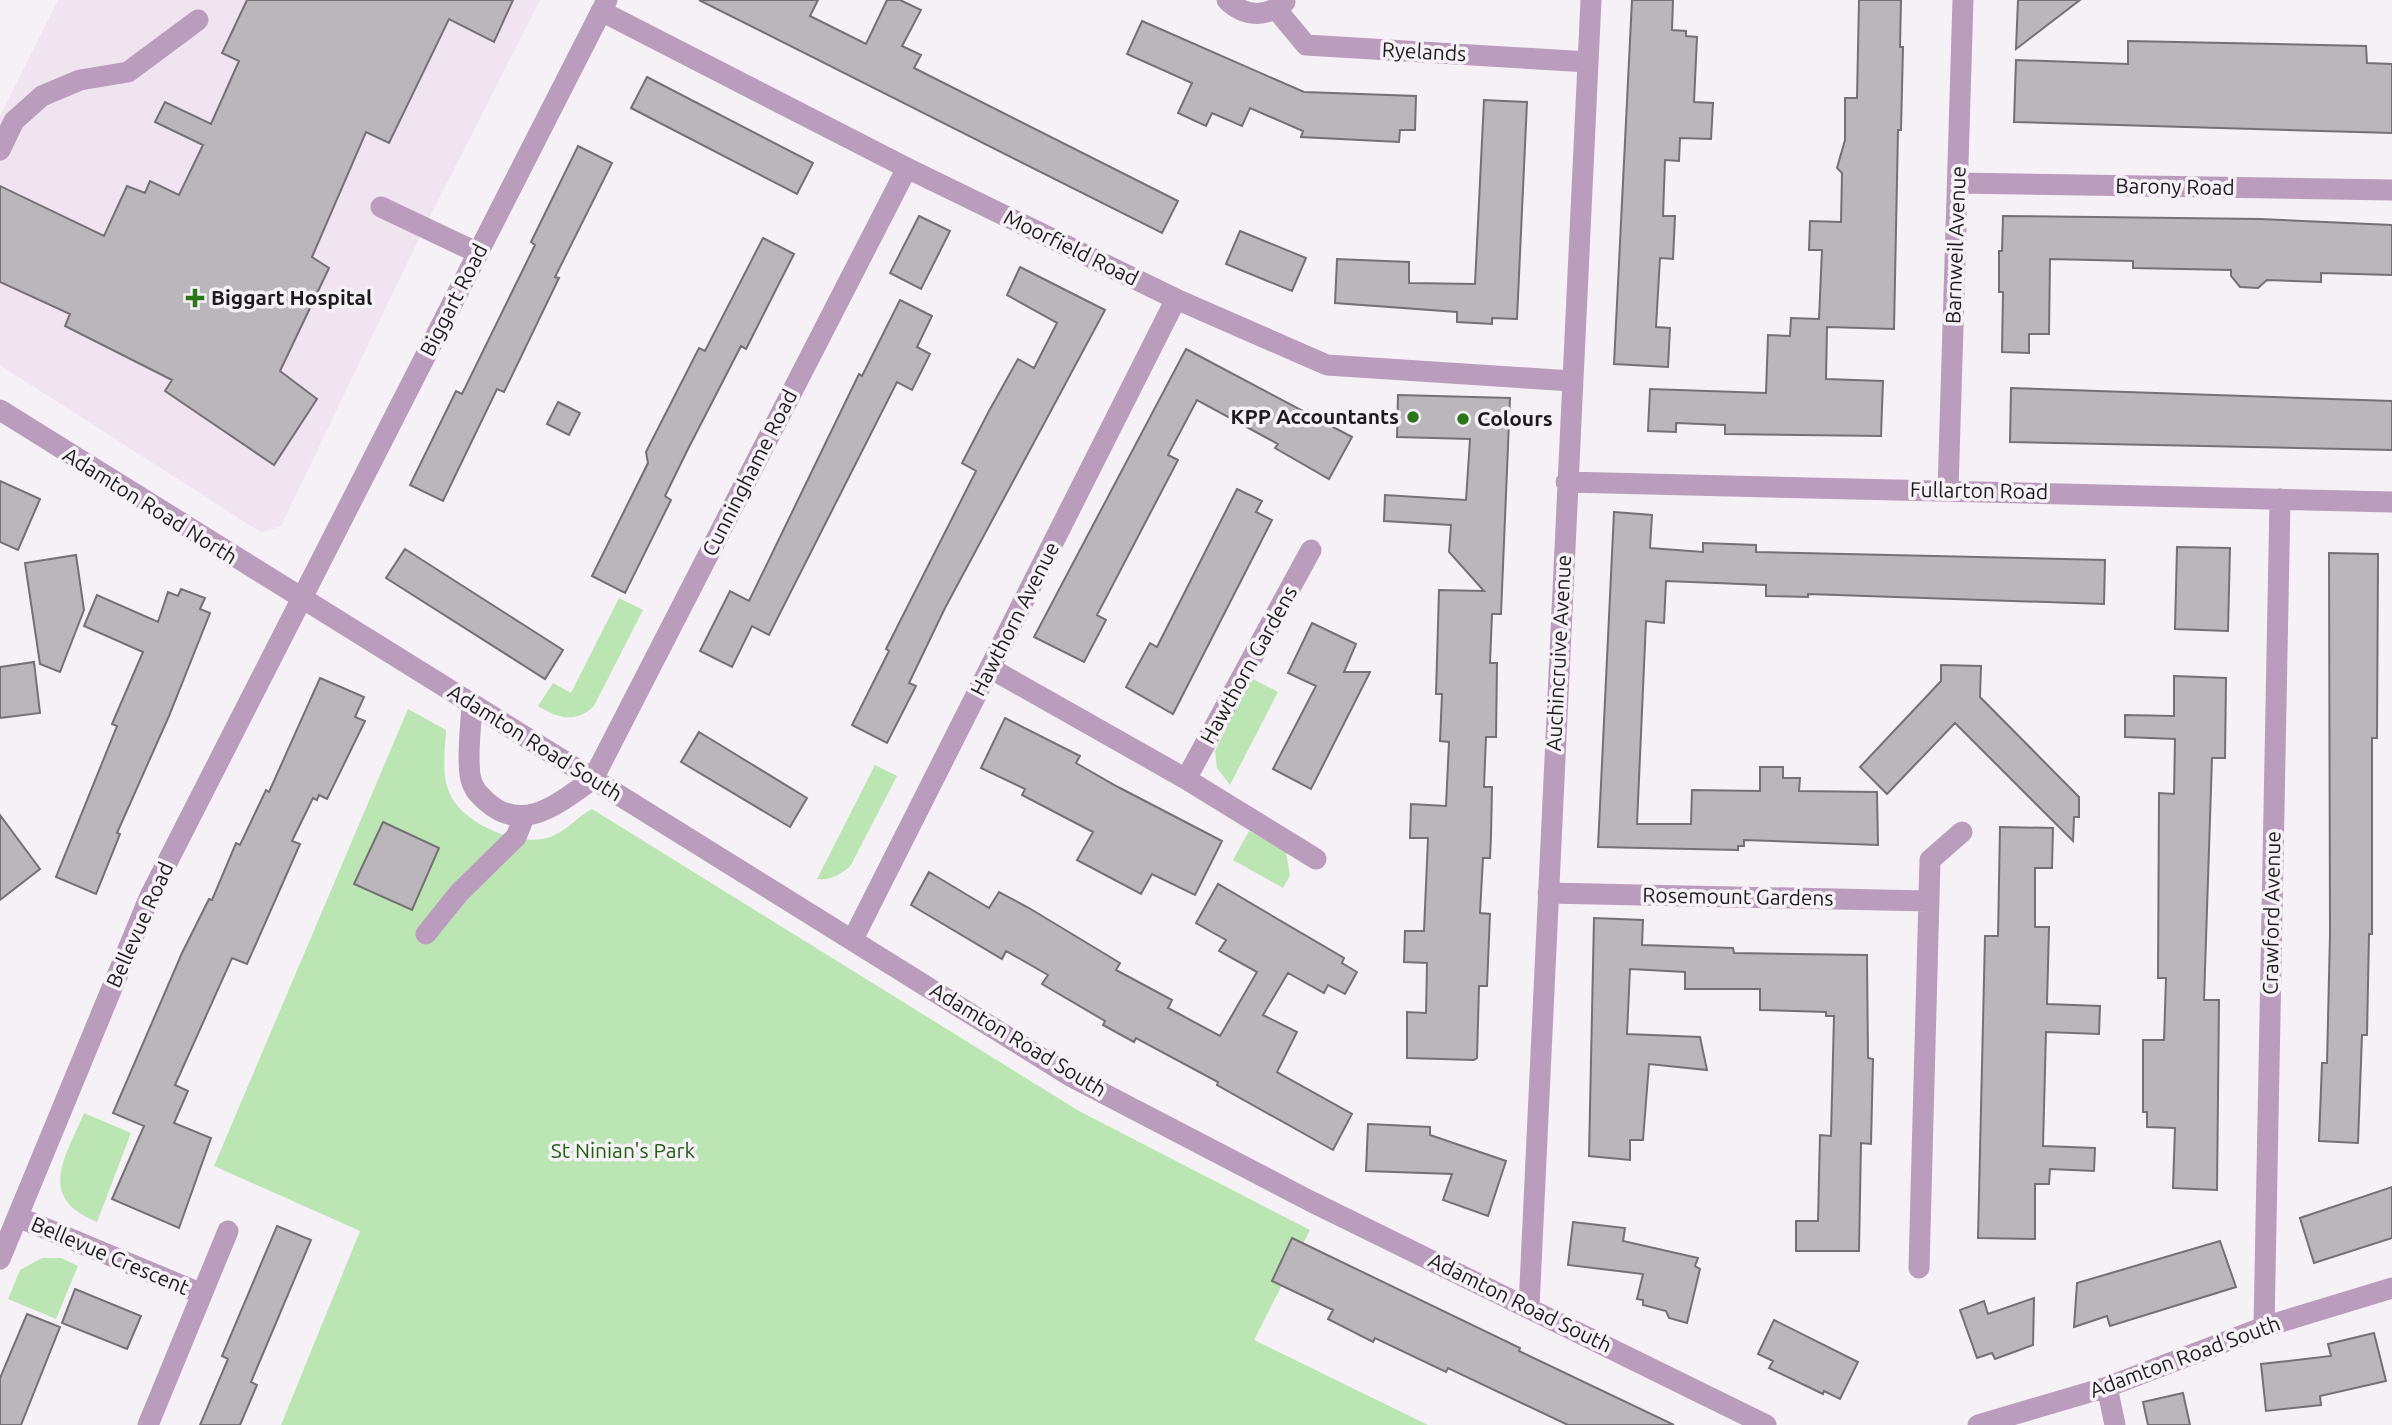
<svg xmlns="http://www.w3.org/2000/svg" width="2392" height="1425" viewBox="0 0 2392 1425" font-family="Ubuntu,sans-serif">
<style>
.built{fill:#efe4ef}
.green{fill:#bce5b4}
.building{fill:#bbb6bc;stroke:#757075;stroke-width:2}
.lines{fill:none;stroke-linecap:round;stroke-linejoin:round}
.minor{stroke:#ba9cbd;stroke-width:21}
.poi-dot{fill:#2c761a;stroke:#f6f1f6;stroke-width:2.5}
.labels{text-anchor:middle;stroke-width:7;stroke-linejoin:round;paint-order:stroke}
.street-label{font-size:21px;fill:#1d1b1d;stroke:#f6f1f6}
.poi-label{font-size:21px;font-weight:bold;fill:#1d1b1d;stroke:#f6f1f6;text-anchor:start}
.park-label{font-size:21px;fill:#205f10;stroke:#f6f1f6}
</style>
<rect width="100%" height="100%" fill="#f6f1f6"/>
<path class="built" d="M58,0H540L422,232L281,526L262,533L0,365V116Z"/>
<path class="green" d="M619,598L643,610L594,706C575,724 558,718 538,706L553,683L571,693Z
M1251,678L1278,692L1230,785L1217,768L1215,751Z
M408,709L446,730C445,750 441,776 450,794C463,823 512,844 542,839C563,836 575,818 592,809L1079,1111L1310,1230L1254,1340L1428,1425H281L360,1231L214,1166Z
M875,765L897,776L851,865C842,874 830,881 817,879Z
M1249,831L1286,851L1290,876L1283,888L1233,860Z
M84,1113L131,1133L97,1222C36,1197 65,1159 84,1113Z
M42,1258H61L78,1266L56,1319L8,1299L20,1270Z"/>
<path class="building" d="M247,0H513L494,42L449,19L389,143L366,132L312,257L329,268L280,371L317,399L274,465L165,391L172,380L65,326L70,314L0,282V186L104,236L127,186L145,193L150,181L179,195L203,145L155,122L165,102L211,124L239,61L222,53Z
M699,0H818L810,16L866,44L887,0H900L921,10L902,46L921,55L914,68L1178,201L1162,233Z
M1632,0H1673L1672,30L1686,31V36L1697,37L1694,102L1713,103L1711,139L1680,138L1679,161L1665,160L1663,216H1675L1673,259L1660,258L1656,327L1670,328L1668,367L1614,364Z
M1859,0H1901L1900,47H1903L1901,130H1898L1894,329L1827,327L1826,379L1883,381L1881,436L1725,434V425L1676,423V432L1648,431L1650,389L1766,393L1768,335L1790,336L1791,318L1819,319L1822,250H1809L1810,221L1841,222L1842,173L1837,168L1845,140V98H1857Z
M2018,0H2080L2016,49Z
M1142,21L1304,92L1416,96L1415,130H1400L1399,142L1301,137L1303,131L1250,108L1242,126L1212,113L1206,126L1178,113L1192,83L1127,54Z
M2128,41L2366,46L2367,63L2392,64V133L2014,122L2016,60L2128,64Z
M647,77L813,163L797,194L631,108Z
M1484,100L1527,102L1517,319L1492,318V324L1457,322V312L1335,303L1337,259L1409,262V283L1475,284Z
M578,146L612,163L555,277L559,278L504,392L497,389L443,501L410,485L456,391L462,394L535,245L531,242Z
M919,216L950,231L921,289L890,273Z
M2003,216L2260,219L2392,225V275L2321,273V282L2267,280L2258,288L2240,287L2231,276V270L2133,268V261L2050,259L2049,334H2029V353L2002,352L2003,292H1999V251H2002Z
M1240,231L1306,258L1292,291L1226,264Z
M763,238L794,254L746,349L741,346L688,449L665,496L671,500L625,593L592,576L648,463L646,452L699,348L705,351Z
M1020,267L1105,310L945,608L909,683L916,686L887,743L852,725L889,651L886,649L976,471L962,463L989,411L1018,359L1034,368L1057,323L1007,295Z
M900,300L932,316L917,347L930,354L912,390L897,382L769,635L752,626L732,667L700,651L730,591L749,601L859,374L862,376Z
M1186,349L1352,437L1329,479L1275,448L1278,444L1197,400L1168,455L1178,460L1097,615L1106,620L1084,662L1034,637Z
M2011,388L2392,401V450L2010,442Z
M1398,395L1510,398L1501,614H1492L1490,663H1497L1496,737H1486L1485,761L1484,787H1492L1491,836L1490,858H1483L1480,913L1490,914L1487,986H1479L1477,1058L1474,1060L1407,1058V1012L1426,1013L1427,963L1404,962L1405,931H1424L1428,838H1410L1411,804L1446,806L1449,742L1440,741L1442,694H1436L1439,590L1484,591L1449,552L1451,525L1384,521L1385,495L1466,500L1470,439L1397,437Z
M558,402L580,413L569,435L547,424Z
M0,481L40,499L18,550L0,542Z
M1237,489L1262,501L1256,512L1272,520L1173,714L1126,687L1150,643L1157,647Z
M1614,512L1652,515L1650,548L1703,552V543L1756,545V552L2105,560L2104,604L1808,594V597L1766,596V585L1666,581L1664,623L1646,621L1637,824H1691L1692,790L1760,791V767H1783V778H1800L1799,791L1877,792L1878,845L1744,840V846H1738V850L1598,847Z
M2177,547L2230,548L2228,631L2175,629Z
M405,549L563,650L545,679L386,578Z
M2329,553L2378,554L2377,738H2372V934H2369L2367,1035H2362L2358,1143L2319,1141L2322,1063H2327L2330,934Z
M76,555L84,610L60,672L40,664L25,563Z
M181,589L205,598L200,609L210,613L169,716L117,833L120,834L96,894L56,877L117,726L112,724L143,652L84,626L97,595L158,622L168,592L178,596Z
M1312,623L1356,644L1344,672H1370L1311,789L1273,769L1316,686L1288,673Z
M34,662L40,713L0,718V667Z
M1941,665L1981,666L1980,697L2079,797V817H2074L2073,841L1955,723L1887,794L1860,767L1941,681Z
M2174,676L2226,678L2225,758H2212L2204,1000H2219L2217,1190L2173,1188L2175,1128L2147,1127V1112H2143V1040H2164L2166,978H2158L2159,793L2174,794L2175,739L2125,737V715L2174,716Z
M320,678L364,697L355,717L365,721L327,799L319,795L317,800L313,798L292,841L300,844L247,964L232,958L175,1085L188,1091L174,1123L211,1138L179,1228L112,1199L144,1126L113,1113L182,953L209,899L212,900L236,843L240,845L266,790L269,792Z
M1005,718L1080,756L1076,763L1118,787L1222,841L1195,895L1152,874L1141,894L1077,860L1093,832L1022,795L1025,789L981,768Z
M699,732L807,798L790,827L681,762Z
M0,815L40,869L0,900Z
M383,822L439,848L412,910L354,884Z
M2000,827L2053,828L2052,868H2035V927H2049L2047,1004L2100,1006L2099,1034L2046,1032L2043,1146L2095,1148L2094,1171L2050,1169L2049,1184H2035V1239L1978,1238L1985,936H1998Z
M929,872L989,908L999,892L1029,908L1120,963L1116,970L1172,1000L1168,1008L1220,1036L1257,972L1219,951L1226,940L1196,923L1218,884L1344,958L1342,963L1357,972L1345,994L1328,985L1324,993L1288,973L1263,1015L1297,1032L1277,1072L1352,1114L1333,1150L1217,1085L1218,1082L1136,1038L1134,1042L1103,1025L1105,1021L1042,984L1048,975L1006,951L1002,959L911,905Z
M1594,918L1643,920L1642,945L1733,948L1734,953L1867,955L1868,1058L1873,1059L1871,1144L1861,1143L1859,1251H1796V1221H1818L1820,1135L1831,1136L1834,1016H1826V1012L1760,1010V989H1685V972L1630,969L1627,1034L1700,1037L1707,1070L1649,1064L1643,1140H1630V1160L1589,1156Z
M1368,1124L1430,1127V1135L1506,1161L1488,1216L1443,1200L1452,1174L1366,1171Z
M2392,1187V1238L2314,1263L2300,1218Z
M1573,1222L1625,1228L1623,1241L1698,1258L1695,1266L1700,1269L1687,1323L1669,1318L1666,1311L1643,1305V1300L1637,1299L1643,1274L1568,1265Z
M277,1226L311,1240L251,1382L257,1385L240,1425H200L228,1359L222,1356Z
M1292,1238L1520,1348L1519,1351L1674,1425H1568L1448,1368L1446,1372L1375,1338L1373,1342L1328,1319L1333,1310L1272,1281Z
M2220,1241L2236,1287L2110,1326L2107,1316L2074,1327L2077,1283Z
M75,1289L141,1316L127,1349L62,1323Z
M2034,1298L2033,1345L1995,1359L1992,1353L1977,1358L1960,1310L1984,1301L1988,1314Z
M27,1314L60,1327L21,1425H0V1378Z
M1774,1320L1858,1362L1840,1399L1824,1391L1823,1394L1769,1368L1773,1361L1758,1354Z
M2374,1333L2386,1381L2320,1396L2321,1405L2266,1411L2261,1364L2331,1356L2328,1344Z
M2183,1393L2190,1425H2148L2143,1402Z"/>
<g class="lines">
<path class="minor" d="M1227,0C1245,17 1266,18 1285,2
M1276,9L1306,45L1588,62
M601,11L907,168L1176,299L1327,365L1572,381
M0,150L14,121L42,96L80,80L128,72L198,20
M1958,183L2392,190
M381,207L478,253
M0,410L1072,1077L1310,1201L1766,1425
M1566,482L2392,502
M1948,490L1963,0
M990,668L1186,779L1316,859
M472,704C471,727 467,752 470,775C472,788 478,794 487,802C524,835 561,801 593,779L907,168
M1186,779L1311,550
M1548,893L1928,901
M426,934L459,893L516,837L524,817
M853,939L1176,299
M18,1217L202,1294
M0,1259L150,896L607,0
M1919,1268L1930,860L1962,832
M1529,1307L1591,0
M2264,1327L2280,499
M2107,1387L2115,1425
M148,1425L228,1231
M1978,1425L2107,1387L2264,1327L2392,1288"/>
</g>
<g class="poi-dot">
<path d="M191.5 287.5h7v7h7v7h-7v7h-7v-7h-7v-7h7z"/>
<circle cx="1413" cy="417" r="7"/>
<circle cx="1463" cy="419" r="7"/>
</g>
<g class="labels">
<g class="street-label">
<text transform="translate(1424 52) rotate(3)" y="7">Ryelands</text>
<text transform="translate(2175 187) rotate(1)" y="7">Barony Road</text>
<text transform="translate(1956 245) rotate(-88)" y="7">Barnweil Avenue</text>
<text transform="translate(1071 248) rotate(26)" y="7">Moorfield Road</text>
<text transform="translate(454 300) rotate(-63)" y="7">Biggart Road</text>
<text transform="translate(750 473) rotate(-63)" y="7">Cunninghame Road</text>
<text transform="translate(1979 491) rotate(1)" y="7">Fullarton Road</text>
<text transform="translate(150 506) rotate(32)" y="7">Adamton Road North</text>
<text transform="translate(1015 619) rotate(-63)" y="7">Hawthorn Avenue</text>
<text transform="translate(1559 653) rotate(-87)" y="7">Auchincruive Avenue</text>
<text transform="translate(1249 665) rotate(-61)" y="7">Hawthorn Gardens</text>
<text transform="translate(535 743) rotate(32)" y="7">Adamton Road South</text>
<text transform="translate(1738 897) rotate(1)" y="7">Rosemount Gardens</text>
<text transform="translate(2272 913) rotate(-89)" y="7">Crawford Avenue</text>
<text transform="translate(140 925) rotate(-66)" y="7">Bellevue Road</text>
<text transform="translate(1018 1040) rotate(31)" y="7">Adamton Road South</text>
<text transform="translate(110 1256) rotate(23)" y="7">Bellevue Crescent</text>
<text transform="translate(1520 1303) rotate(26)" y="7">Adamton Road South</text>
<text transform="translate(2185 1357) rotate(-20)" y="7">Adamton Road South</text>
</g>
<g class="poi-label">
<text x="211" y="305">Biggart Hospital</text>
<text x="1399" y="424" text-anchor="end">KPP Accountants</text>
<text x="1477" y="426">Colours</text>
</g>
<g class="park-label">
<text x="623" y="1158">St Ninian's Park</text>
</g>
</g>
</svg>
